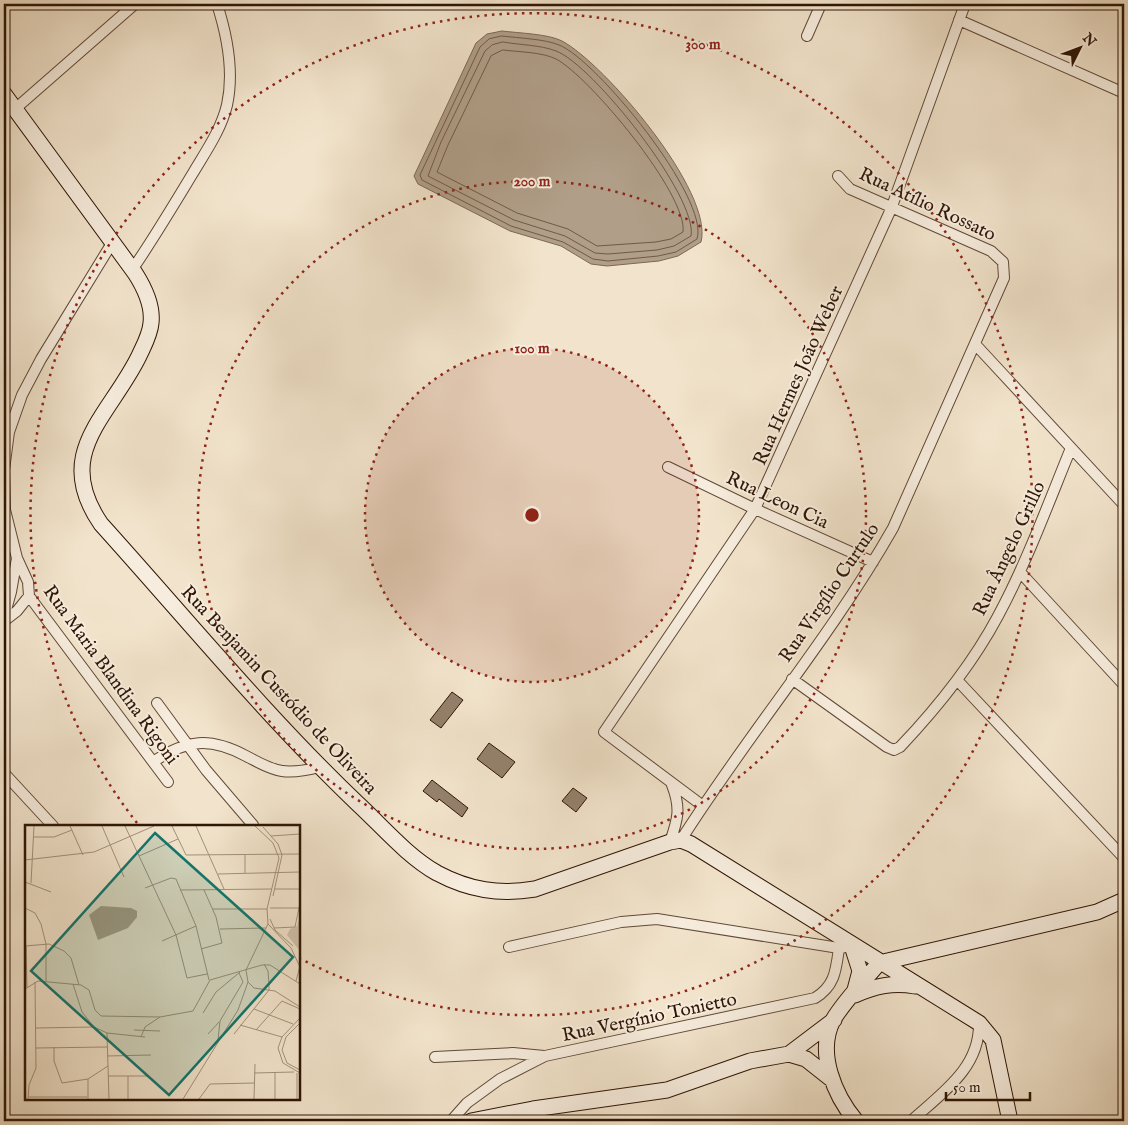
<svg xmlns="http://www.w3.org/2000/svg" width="1128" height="1125" viewBox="0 0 1128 1125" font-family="'IM FELL English',serif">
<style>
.water{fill:#b09e88;stroke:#7c6754}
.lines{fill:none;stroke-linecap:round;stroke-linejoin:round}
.shore{stroke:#705a46;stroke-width:1}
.building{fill:#94816c;stroke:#2f1505}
.street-casing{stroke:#604937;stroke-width:12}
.secondary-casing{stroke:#2f1505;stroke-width:17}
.street{stroke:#f7edde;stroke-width:10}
.secondary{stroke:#f7edde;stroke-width:15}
.ring{fill:none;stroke:#8f2418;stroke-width:2.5;stroke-dasharray:2.5 5}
.labels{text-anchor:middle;stroke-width:4;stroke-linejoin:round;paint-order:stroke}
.street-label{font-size:19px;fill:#2f1505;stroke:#f7edde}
.inset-road{fill:none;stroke:#a4917c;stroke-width:1}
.view{fill:#0f766e;fill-opacity:0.15;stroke:#0f766e;stroke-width:2.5}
.inset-edge{fill:none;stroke:#2f1505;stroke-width:2.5}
.centre{fill:#8f2418;stroke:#f7edde;stroke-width:2.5}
.ring-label{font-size:15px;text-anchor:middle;font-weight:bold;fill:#8f2418;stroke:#f7edde;stroke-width:4;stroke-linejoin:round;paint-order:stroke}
</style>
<rect width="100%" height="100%" fill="#f2e4cc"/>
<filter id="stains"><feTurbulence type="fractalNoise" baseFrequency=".004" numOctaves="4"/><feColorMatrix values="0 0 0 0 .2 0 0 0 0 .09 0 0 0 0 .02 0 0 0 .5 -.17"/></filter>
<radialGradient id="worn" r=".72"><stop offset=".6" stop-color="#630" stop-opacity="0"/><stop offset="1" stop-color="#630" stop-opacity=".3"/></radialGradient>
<path class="water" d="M502,31C518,33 549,34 562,41C605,64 714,192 701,242L678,256L659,261L607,266L591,264L561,246L510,231L418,184L414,176L476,43L487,34Z"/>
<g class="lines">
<path class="shore" d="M502,36C518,38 545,39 559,45C596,59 710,199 697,239L676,252L658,256L608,261L593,259L563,242L511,226L422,180L420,175L480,47L489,39Z
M503,42C520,45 541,45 556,51C592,64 698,197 691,236L674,246L657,250L608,254L595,253L565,236L514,220L428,176L441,142L485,51L492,45Z
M503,50C519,52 542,52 556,59C589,76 688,195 683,232L671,239L656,242L597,246L568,229L517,213L437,172L448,145L491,56Z"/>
</g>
<path class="building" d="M452,692L463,700L441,728L430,720Z
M489,743L515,762L502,778L477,759Z
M432,780L468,808L462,817L439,799L437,802L423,791Z
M573,788L587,798L576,812L562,801Z"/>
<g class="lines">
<g class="street-casing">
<path id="street" d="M959,20L1124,93
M807,36L821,4
M15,109L135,4
M112,243L41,359L22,395L9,432L4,470L5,510L17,558L28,582L29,596L168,782
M132,270C154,238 173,206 193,173C206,151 221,130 227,105C234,73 227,35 217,4
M975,344L1124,505
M668,467L755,509L873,562
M1020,572L1124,685
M4,617L11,592L17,558
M4,621L17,611L29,596
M792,679L887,747L894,750L900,747C937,708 973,663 998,616C1027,562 1048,504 1071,448
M957,680L1124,858
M157,703L206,770L253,825
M153,762C187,739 210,737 246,756C258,762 269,769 282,771C295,773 308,770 320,767
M4,773L53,826
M703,806L604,732L755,509L891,209L965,4
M681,840C748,734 831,637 893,528L1004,278L1003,262L991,251L850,189L838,176
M670,842C678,819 681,808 672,785
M509,947L621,922L657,919L839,948L846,947
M435,1057L513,1053L544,1056
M451,1121L467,1103L500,1079L545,1056L815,998C835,986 836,970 839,948
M911,1121C942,1093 980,1068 979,1023"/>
</g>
<g class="secondary-casing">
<path id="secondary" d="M4,94L135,273C144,287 153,306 151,323C150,335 144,345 139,356C109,417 52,453 101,524C185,617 266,716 357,803C382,826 407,856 437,873C469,890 499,895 535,889L670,842L681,840L691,844L979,1023L993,1040L1010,1121
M852,946L860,971L855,990
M879,963L1097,912L1124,900
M855,995C875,986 893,982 915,986
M789,1054L806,1059L830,1078
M471,1121L533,1109L667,1090L750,1061L789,1054L834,1020
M856,1121C835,1096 816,1053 833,1020C845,1000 864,981 879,963"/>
</g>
<use href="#street" class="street"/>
<use href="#secondary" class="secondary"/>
</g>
<circle cx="532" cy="515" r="167" fill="#8f2418" fill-opacity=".12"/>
<g class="ring">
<circle cx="532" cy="515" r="167"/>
<circle cx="532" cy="515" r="334"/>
<path d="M137 823A501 501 0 1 1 301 959"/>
</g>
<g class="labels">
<g class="street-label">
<text transform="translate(928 203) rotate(25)" y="7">Rua Atílio Rossato</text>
<text transform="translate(797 375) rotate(-66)" y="7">Rua Hermes João Weber</text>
<text transform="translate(778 499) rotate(25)" y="7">Rua Leon Cia</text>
<text transform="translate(1008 548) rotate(-65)" y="7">Rua Ângelo Grillo</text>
<text transform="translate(828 592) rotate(-56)" y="7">Rua Virgílio Curtulo</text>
<text transform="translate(112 674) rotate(54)" y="7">Rua Maria Blandina Rigoni</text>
<text transform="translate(280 689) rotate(47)" y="7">Rua Benjamin Custódio de Oliveira</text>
<text transform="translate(649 1016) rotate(-12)" y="7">Rua Vergínio Tonietto</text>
</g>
</g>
<g transform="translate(25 825)">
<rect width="275" height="275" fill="#f2e4cc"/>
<path d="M274,94L275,95V126L262,110L265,104L272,101Z" fill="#d1c1aa"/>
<path d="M76,81L106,83L112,86V92L103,103L73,115L64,90Z" fill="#b09e88"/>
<path class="inset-road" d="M45,1L58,30M77,1L99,52M100,1L151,110L162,153L182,149M147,1L161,30L275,29M171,1L199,64M230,1L248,18L254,33L242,84L243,99L266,123L275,142M238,2L253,19L257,30L248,71M246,11L275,9M8,12H29L47,5M114,31L153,14M0,35L69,27L129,1M220,48V30M193,49L275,47M0,57L26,67M6,58L9,1M120,63L146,53L151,54L171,101L184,155M250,64H275M155,65L247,64M0,83L10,88L16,99L21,119V156M245,83H274M188,84H242M245,94L250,105L268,121M249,103L270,102L275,78M195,104L241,103M137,116L171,101M0,121L24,119L39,126L46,133L54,160M1,121L2,162M176,124L197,118L191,92L179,65M239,139L243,146L244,159M221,145L223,157L229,163L250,166L275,182M221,145L243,99M271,156L275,141M48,159L57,187L69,202L82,208L120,212M0,164L13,156L56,160L64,165L70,185L76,191L135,192L168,186L185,155L237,140H245L275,159M229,184L268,199M178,188L191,167L215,147M275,193L257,212L253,223L258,238L275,248M275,198L261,212L257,225L262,238L275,245M215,200L257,212M11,203L68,202M109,205L135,206M231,205L257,176L275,184M82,208L84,274M183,209L194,197M209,209L244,165V159M116,212L120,202L135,192M193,215L195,196L218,157L214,148M29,222V236L37,258L63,254L83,241M11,223L82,222M82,231L126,230M229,248L269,247M83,251H122M103,251V274M3,272H62M3,274L4,260L11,243L10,157M63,274V254M158,274L213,185L223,157M174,274L185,259L229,258M229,274L230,239M250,274V248M272,274V248"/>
<path class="view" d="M130,8L268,132L144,270L6,146Z"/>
<rect width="275" height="275" class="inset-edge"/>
</g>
<circle cx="532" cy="515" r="8" class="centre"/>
<g class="ring-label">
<text x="703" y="49">300 m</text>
<text x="532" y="186">200 m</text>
<text x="532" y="353">100 m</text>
</g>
<rect width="1128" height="1125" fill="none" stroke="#f2e4cc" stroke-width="20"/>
<rect x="5" y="5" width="1118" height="1115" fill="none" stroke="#2f1505" stroke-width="2.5"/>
<rect x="10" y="10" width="1108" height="1105" fill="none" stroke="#2f1505"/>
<g transform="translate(1080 48) rotate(48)" stroke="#f7edde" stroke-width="4" paint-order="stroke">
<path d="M0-4L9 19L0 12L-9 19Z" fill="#2f1505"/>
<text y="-8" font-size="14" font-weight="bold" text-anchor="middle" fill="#2f1505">N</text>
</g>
<path d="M946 1092v8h84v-8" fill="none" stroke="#2f1505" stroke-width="2.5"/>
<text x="953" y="1092" font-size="15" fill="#2f1505" stroke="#f7edde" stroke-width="4" paint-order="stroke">50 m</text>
<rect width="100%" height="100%" filter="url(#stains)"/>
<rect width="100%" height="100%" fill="url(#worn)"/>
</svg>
